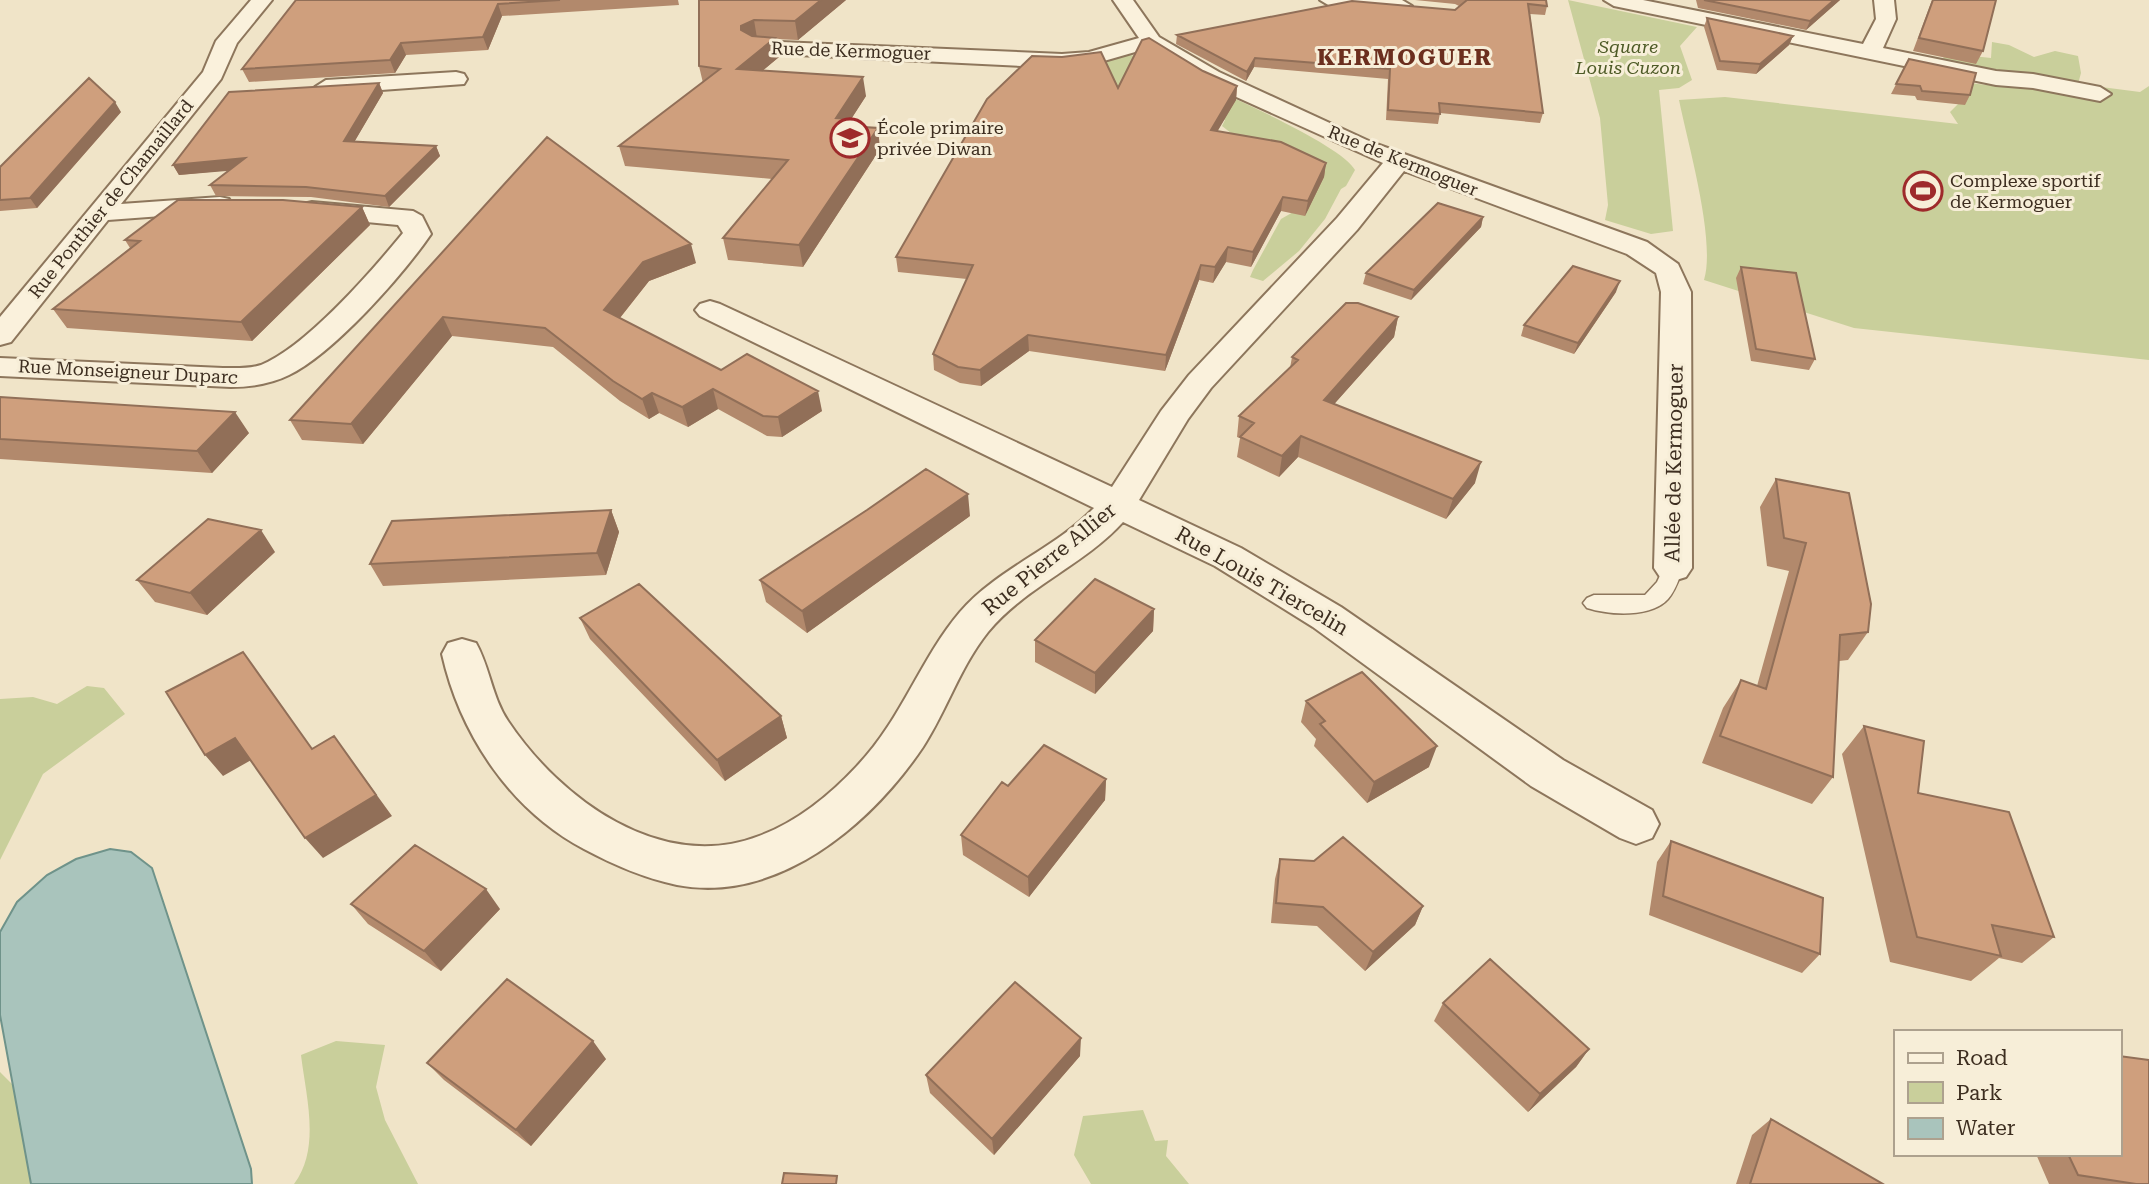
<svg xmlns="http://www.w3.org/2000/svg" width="2149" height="1184" viewBox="0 0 2149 1184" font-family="'Roboto Serif',serif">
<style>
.green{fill:#c9cf9b}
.water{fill:#a9c4bc;stroke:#6f938a;stroke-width:2}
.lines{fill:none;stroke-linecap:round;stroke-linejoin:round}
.service-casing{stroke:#8d765c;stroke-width:3}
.minor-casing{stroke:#8d765c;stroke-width:4}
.service{fill:#faf1dc;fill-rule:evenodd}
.minor{fill:#faf1dc;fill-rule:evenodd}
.wall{fill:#b2896c}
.shaded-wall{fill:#916f58}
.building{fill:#cf9f7d;stroke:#916f58;stroke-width:2}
.labels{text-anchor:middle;stroke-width:6;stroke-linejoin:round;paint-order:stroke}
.far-park-label{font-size:18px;font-style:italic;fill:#4d5a26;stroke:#f7eed8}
.far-street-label{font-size:18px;fill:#3d2e20;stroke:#f7eed8}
.far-poi-label{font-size:18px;fill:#3d2e20;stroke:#f7eed8;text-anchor:start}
.street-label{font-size:21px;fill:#3d2e20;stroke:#f7eed8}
.far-district-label{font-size:23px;font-weight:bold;letter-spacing:2px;fill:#6b2e1e;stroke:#f7eed8}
</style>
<rect width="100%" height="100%" fill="#f0e4c8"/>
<path class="green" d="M1568,0L1697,27L1680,46L1692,80L1679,88L1659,90L1673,231L1651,234L1605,220L1608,205L1600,118Z
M1992,42L2009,45L2034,57L2055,51L2078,56L2081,73L2078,84L2140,92L2149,86V360L1854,328L1704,280C1716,241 1688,144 1679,100L1725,97L1958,124L1950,112L1959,103L1949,81L2016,88L2028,79L1960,66L1943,59L1945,53L1991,58Z
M1129,55L1137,56C1177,73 1339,140 1355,170L1346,186L1341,189L1325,219L1299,251L1263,281L1250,277L1253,270L1281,219L1295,211L1236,137L1222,126L1225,120L1121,90L1090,69L1101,62Z
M87,686L104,688L125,714L43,774L0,860V699L33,697L57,704Z
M336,1041L385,1045L376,1087L385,1120L418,1184H294C321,1148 306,1097 301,1055Z
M0,1072L13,1085L31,1184H0Z
M1143,1110L1155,1141L1168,1140L1166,1156L1189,1184H1091L1074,1155L1083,1116Z"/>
<path class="water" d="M110,849L131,852L152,868L251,1169L252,1184H31L0,1015V932L17,902L47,875L76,859Z"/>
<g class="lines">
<g class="service-casing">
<path id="service" d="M1673,561L1680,563L1683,568C1679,578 1676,590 1668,599C1651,618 1609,615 1587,608L1583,603L1587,598L1594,595H1645L1657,582L1666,563Z"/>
</g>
<g class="minor-casing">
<path id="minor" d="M251,0H272L237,43L221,79L121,204L220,197L229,199L233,205L229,211L108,220L11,342L0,345V317L203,72L216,41Z
M1113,0H1133L1159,37L1219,72L1371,142L1647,242L1678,264L1691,292L1692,568L1686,577L1673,581L1660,577L1654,568L1661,292L1656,273L1627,254L1404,171L1357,230L1211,388L1188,419L1139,500L1241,548L1341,607L1563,760L1652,810L1659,824L1652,838L1636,844L1620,838L1531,786L1313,627L1215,566L1123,522C1084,565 1025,587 988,632C960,667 947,710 923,747C871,824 778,904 677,885C644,878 614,865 584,849C510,810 460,734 442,654L448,643L462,639L476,643C490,668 492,697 508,721C560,799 661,874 759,836C797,822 830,795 857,766C902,719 920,659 960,612C998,568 1055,549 1094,508L700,316L695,310L700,304L710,301L720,304L1112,487L1161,411L1189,375L1337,218L1383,163L1203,82L1149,48L1090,65L1062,68L757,53L746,47L757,41L1062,54L1089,52L1139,38Z
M1320,0H1402L1412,6L1402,12L1330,6Z
M1604,0H1643L1863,44L1876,19L1874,0H1894L1896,19L1883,48L1996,71L2033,74L2100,87L2111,94L2100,101L2033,88L1996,85L1614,6Z
M456,72L464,74L467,79L464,84L326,94L315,87L326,80Z
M312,202L413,211L422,216L431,234C402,276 334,353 289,375C271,384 250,387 231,387L0,376V358L223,368C235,368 249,369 261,365C306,347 372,271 403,233L398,225L303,216L299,210L303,204Z"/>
</g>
<use href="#service" class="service"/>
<use href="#minor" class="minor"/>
</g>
<path class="wall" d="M296,0H678L679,5L502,16L488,50L406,55L395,73L249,82L242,69Z
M699,0H846L798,40L775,39L779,57L762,71L866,96L851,119L853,126L880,149L803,267L728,260L723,238L772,179L625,166L619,146L703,83L699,66Z
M1415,0H1546L1547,6L1545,15L1530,14L1543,113L1540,123L1440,113L1438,124L1386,120L1388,79L1254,67L1246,81L1176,44L1177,35L1455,10L1459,6L1455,4Z
M1696,0H1840L1806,30L1698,8Z
M1932,0H1996L1983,51L1976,64L1913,51Z
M1707,18L1793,36L1789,45L1756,74L1717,70L1704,27Z
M1909,59L1970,95L1965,105L1917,100L1915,96L1891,94Z
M1203,71L1237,86L1236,100L1217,131L1326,163L1324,177L1305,216L1281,211L1251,267L1226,262L1213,283L1199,280L1165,371L1029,351L981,386L960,383L934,370L933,354L967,279L898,272L896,257L1118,88Z
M379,83L383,93L354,142L436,146L440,156L389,207L311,197L216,196L210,185L229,170L179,175L173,165Z
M121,112L37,208L0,211V167Z
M547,137L696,263L649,281L620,318L721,370L822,411L782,437L767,436L718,409L688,427L659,413L649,419L620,401L553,347L452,336L363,444L302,440L290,420Z
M362,207L370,225L252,341L67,328L53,309L130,248L125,240Z
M1483,217L1481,227L1411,300L1363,284L1366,273Z
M1741,267L1815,359L1809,370L1751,361L1736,278Z
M1616,292L1574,354L1521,336L1524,325Z
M1398,317L1394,337L1334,404L1475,483L1446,519L1298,457L1279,477L1237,457L1240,438L1237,437L1239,416L1290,368L1292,357Z
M0,397L249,433L212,473L0,459Z
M1776,479L1868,632L1848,660L1839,661L1833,777L1812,804L1702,763L1723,708L1741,680L1757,686L1789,571L1767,566L1760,507Z
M611,510L619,532L606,575L383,586L370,564Z
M970,516L807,633L766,602L760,580Z
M275,552L207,615L155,602L137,580Z
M1154,609L1153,631L1095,694L1035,662V640Z
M580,618L781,716L787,738L725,781L590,639Z
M1306,701L1429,767L1367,803L1314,746L1316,739L1301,722Z
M1864,726L1918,793L2054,937L2022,963L1999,958L1971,981L1890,962L1842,754Z
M1106,779L1105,800L1029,897L963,855L961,835Z
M1671,841L1820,954L1802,973L1649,915L1657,862Z
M1280,859L1423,906L1415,925L1365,971L1317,926L1271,923L1275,879Z
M351,904L500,909L441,971L368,924Z
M1443,1003L1589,1049L1576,1067L1528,1112L1434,1021Z
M1080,1056L994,1155L930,1093L926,1075Z
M606,1059L531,1146L444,1080L427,1063Z
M1771,1119L1883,1184H1736L1752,1135Z
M2036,1154H2119L2149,1184H2049Z"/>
<path class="shaded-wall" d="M821,0H846L798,40L795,21Z
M1834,0H1840L1806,30L1810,21Z
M498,4L502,16L488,50L483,37Z
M754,20L757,38L741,30V26Z
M1793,36L1789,45L1756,74L1760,64Z
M775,38L779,57L741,89L737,69Z
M401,43L406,55L395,73L390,60Z
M1255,58L1254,67L1246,81L1247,72Z
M863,77L866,96L839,138L836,118Z
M379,83L383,93L349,151L344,141Z
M1237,86L1236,100L1210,144L1211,130Z
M115,102L121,112L37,208L30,198Z
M878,128L880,149L803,267L799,245Z
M436,146L440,156L389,207L385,196Z
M245,158L250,169L179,175L173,165Z
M1326,163L1324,177L1305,216L1308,201Z
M1283,197L1281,211L1251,267L1253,252Z
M362,207L370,225L252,341L241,322Z
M1483,217L1481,227L1411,300L1414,290Z
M691,244L696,263L649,281L611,329L604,310L643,262Z
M1228,247L1226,262L1213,283L1215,267Z
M1201,265L1199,280L1165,371L1166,355Z
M1620,281L1616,292L1574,354L1578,343Z
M443,317L452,336L363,444L351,424Z
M1398,317L1394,337L1320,420L1324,400Z
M1028,335L1029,351L981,386L980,370Z
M713,389L718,409L688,427L682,407Z
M818,391L822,411L782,437L778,417Z
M652,393L659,413L649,419L642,399Z
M235,412L249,433L212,473L197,451Z
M1301,436L1298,457L1279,477L1282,456Z
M1481,462L1475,483L1446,519L1453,499Z
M968,494L970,516L807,633L802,611Z
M611,510L619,532L606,575L597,553Z
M261,530L275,552L207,615L190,593Z
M1154,609L1153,631L1095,694V673Z
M243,652L259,674L328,771L312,749Z
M781,716L787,738L725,781L717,760Z
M334,736L392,816L323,858L305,838Z
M235,738L253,759L223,776L205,755Z
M1437,746L1429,767L1367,803L1374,782Z
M1106,779L1105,800L1029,897L1028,877Z
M486,889L500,909L441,971L424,951Z
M1423,906L1415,925L1365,971L1373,952Z
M1081,1038L1080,1056L994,1155L992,1139Z
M593,1041L606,1059L531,1146L516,1130Z
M1589,1049L1576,1067L1528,1112L1540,1094Z"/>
<path class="building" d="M296,0H560L498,4L483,37L401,43L390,60L242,69Z
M699,0H821L795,21L754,20L741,26V30L752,36L775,38L737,69L863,77L836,118L852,119L848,126L878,128L799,245L723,238L788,160L619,146L720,69L699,66Z
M1467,0H1546L1547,6L1528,4L1543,113L1439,103L1440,114L1388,110L1390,69L1255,58L1247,72L1177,35L1352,1L1455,10Z
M1704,0H1834L1810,21Z
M1933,0H1996L1983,51L1919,38Z
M1707,18L1793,36L1760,64L1720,61Z
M1149,38L1203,71L1237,86L1211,130L1281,142L1326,163L1308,201L1283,197L1253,252L1228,247L1215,267L1201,265L1166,355L1028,335L980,370L958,367L933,354L973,265L896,257L987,99L1032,56L1062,57L1101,52L1118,88L1142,40Z
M1909,59L1976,73L1970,95L1922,91L1920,86L1896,84Z
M89,78L115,102L30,198L0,200V167Z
M379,83L344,141L436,146L385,196L306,187L210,185L245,158L173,165L229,92Z
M547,137L691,244L643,262L604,310L721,370L747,354L818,391L778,417L763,416L713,389L682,407L652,393L642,399L613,381L545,328L443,317L351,424L290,420Z
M178,200H283L362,207L241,322L53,309L140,241L125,240Z
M1438,203L1483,217L1414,290L1366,273Z
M1573,266L1620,281L1578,343L1524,325Z
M1741,267L1796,273L1815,359L1756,349Z
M1346,303H1358L1398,317L1324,400L1481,462L1453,499L1301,436L1282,456L1240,437L1254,423L1239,416L1298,360L1292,357Z
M0,397L235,412L197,451L0,439Z
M926,469L968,494L802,611L760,580L867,510Z
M1776,479L1849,493L1871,604L1868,632L1840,635L1833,777L1720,736L1741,680L1766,689L1806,543L1784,538Z
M611,510L597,553L370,564L392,521Z
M208,519L261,530L190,593L137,580Z
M1095,579L1154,609L1095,673L1035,640Z
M639,584L781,716L717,760L580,618Z
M243,652L312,749L334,736L376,795L305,838L235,738L205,755L166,692Z
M1362,672L1437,746L1374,782L1320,724L1325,721L1306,701Z
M1864,726L1924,741L1918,793L2009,812L2054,937L1992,925L2001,956L1917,937Z
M1044,745L1106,779L1028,877L961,835L1002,782L1008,786Z
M1343,837L1423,906L1373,952L1323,907L1276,903L1280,859L1314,861Z
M1671,841L1823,898L1820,954L1663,896Z
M415,845L486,889L424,951L351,904Z
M1490,959L1589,1049L1540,1094L1443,1003Z
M507,979L593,1041L516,1130L427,1063Z
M1015,982L1081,1038L992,1139L926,1075Z
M2119,1056L2149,1060V1184H2136L2078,1175L2068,1154H2119Z
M1771,1119L1883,1184H1750Z
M784,1173L837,1176L836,1184H782Z"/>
<defs>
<g id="school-ring" transform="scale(2.0125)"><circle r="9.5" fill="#f7eed8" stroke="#9e2a2b" stroke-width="1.5"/><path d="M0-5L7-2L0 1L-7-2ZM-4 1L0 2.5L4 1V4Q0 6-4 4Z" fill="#9e2a2b"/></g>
<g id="stadium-ring" transform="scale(2.0125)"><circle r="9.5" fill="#f7eed8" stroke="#9e2a2b" stroke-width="1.5"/><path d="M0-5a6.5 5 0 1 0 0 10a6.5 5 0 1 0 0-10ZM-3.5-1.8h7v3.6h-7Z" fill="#9e2a2b"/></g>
</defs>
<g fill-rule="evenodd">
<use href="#school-ring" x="850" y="138"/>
<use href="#stadium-ring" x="1923" y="191"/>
</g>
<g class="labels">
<g class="far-park-label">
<text x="1628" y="53">Square<tspan x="1628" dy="21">Louis Cuzon</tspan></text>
</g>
<g class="far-street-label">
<text transform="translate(851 51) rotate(2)" y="6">Rue de Kermoguer</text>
<text transform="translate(1403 161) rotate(22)" y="6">Rue de Kermoguer</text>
<text transform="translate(111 199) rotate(-51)" y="6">Rue Ponthier de Chamaillard</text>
<text transform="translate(128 372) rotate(3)" y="6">Rue Monseigneur Duparc</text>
</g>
<g class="far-poi-label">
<text x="877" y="134">École primaire<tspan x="877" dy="21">privée Diwan</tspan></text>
<text x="1950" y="187">Complexe sportif<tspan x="1950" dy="21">de Kermoguer</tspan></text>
</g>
<g class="street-label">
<text transform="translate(1674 463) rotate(-89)" y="7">Allée de Kermoguer</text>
<text transform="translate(1049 559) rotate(-39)" y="7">Rue Pierre Allier</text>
<text transform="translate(1262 581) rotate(30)" y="7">Rue Louis Tiercelin</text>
</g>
<g class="far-district-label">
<text x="1405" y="65">KERMOGUER</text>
</g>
</g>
<rect x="1894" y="1030" width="228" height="126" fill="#f7eed8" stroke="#ada18e" stroke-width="2"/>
<rect x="1908" y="1053" width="35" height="10" fill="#faf1dc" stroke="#ada18e" stroke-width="2"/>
<text x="1956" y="1065" font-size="21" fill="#3d2e20">Road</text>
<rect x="1908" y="1082" width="35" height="21" fill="#c9cf9b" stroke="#ada18e" stroke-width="2"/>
<text x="1956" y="1100" font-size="21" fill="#3d2e20">Park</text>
<rect x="1908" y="1118" width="35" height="21" fill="#a9c4bc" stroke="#ada18e" stroke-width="2"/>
<text x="1956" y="1135" font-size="21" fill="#3d2e20">Water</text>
</svg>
